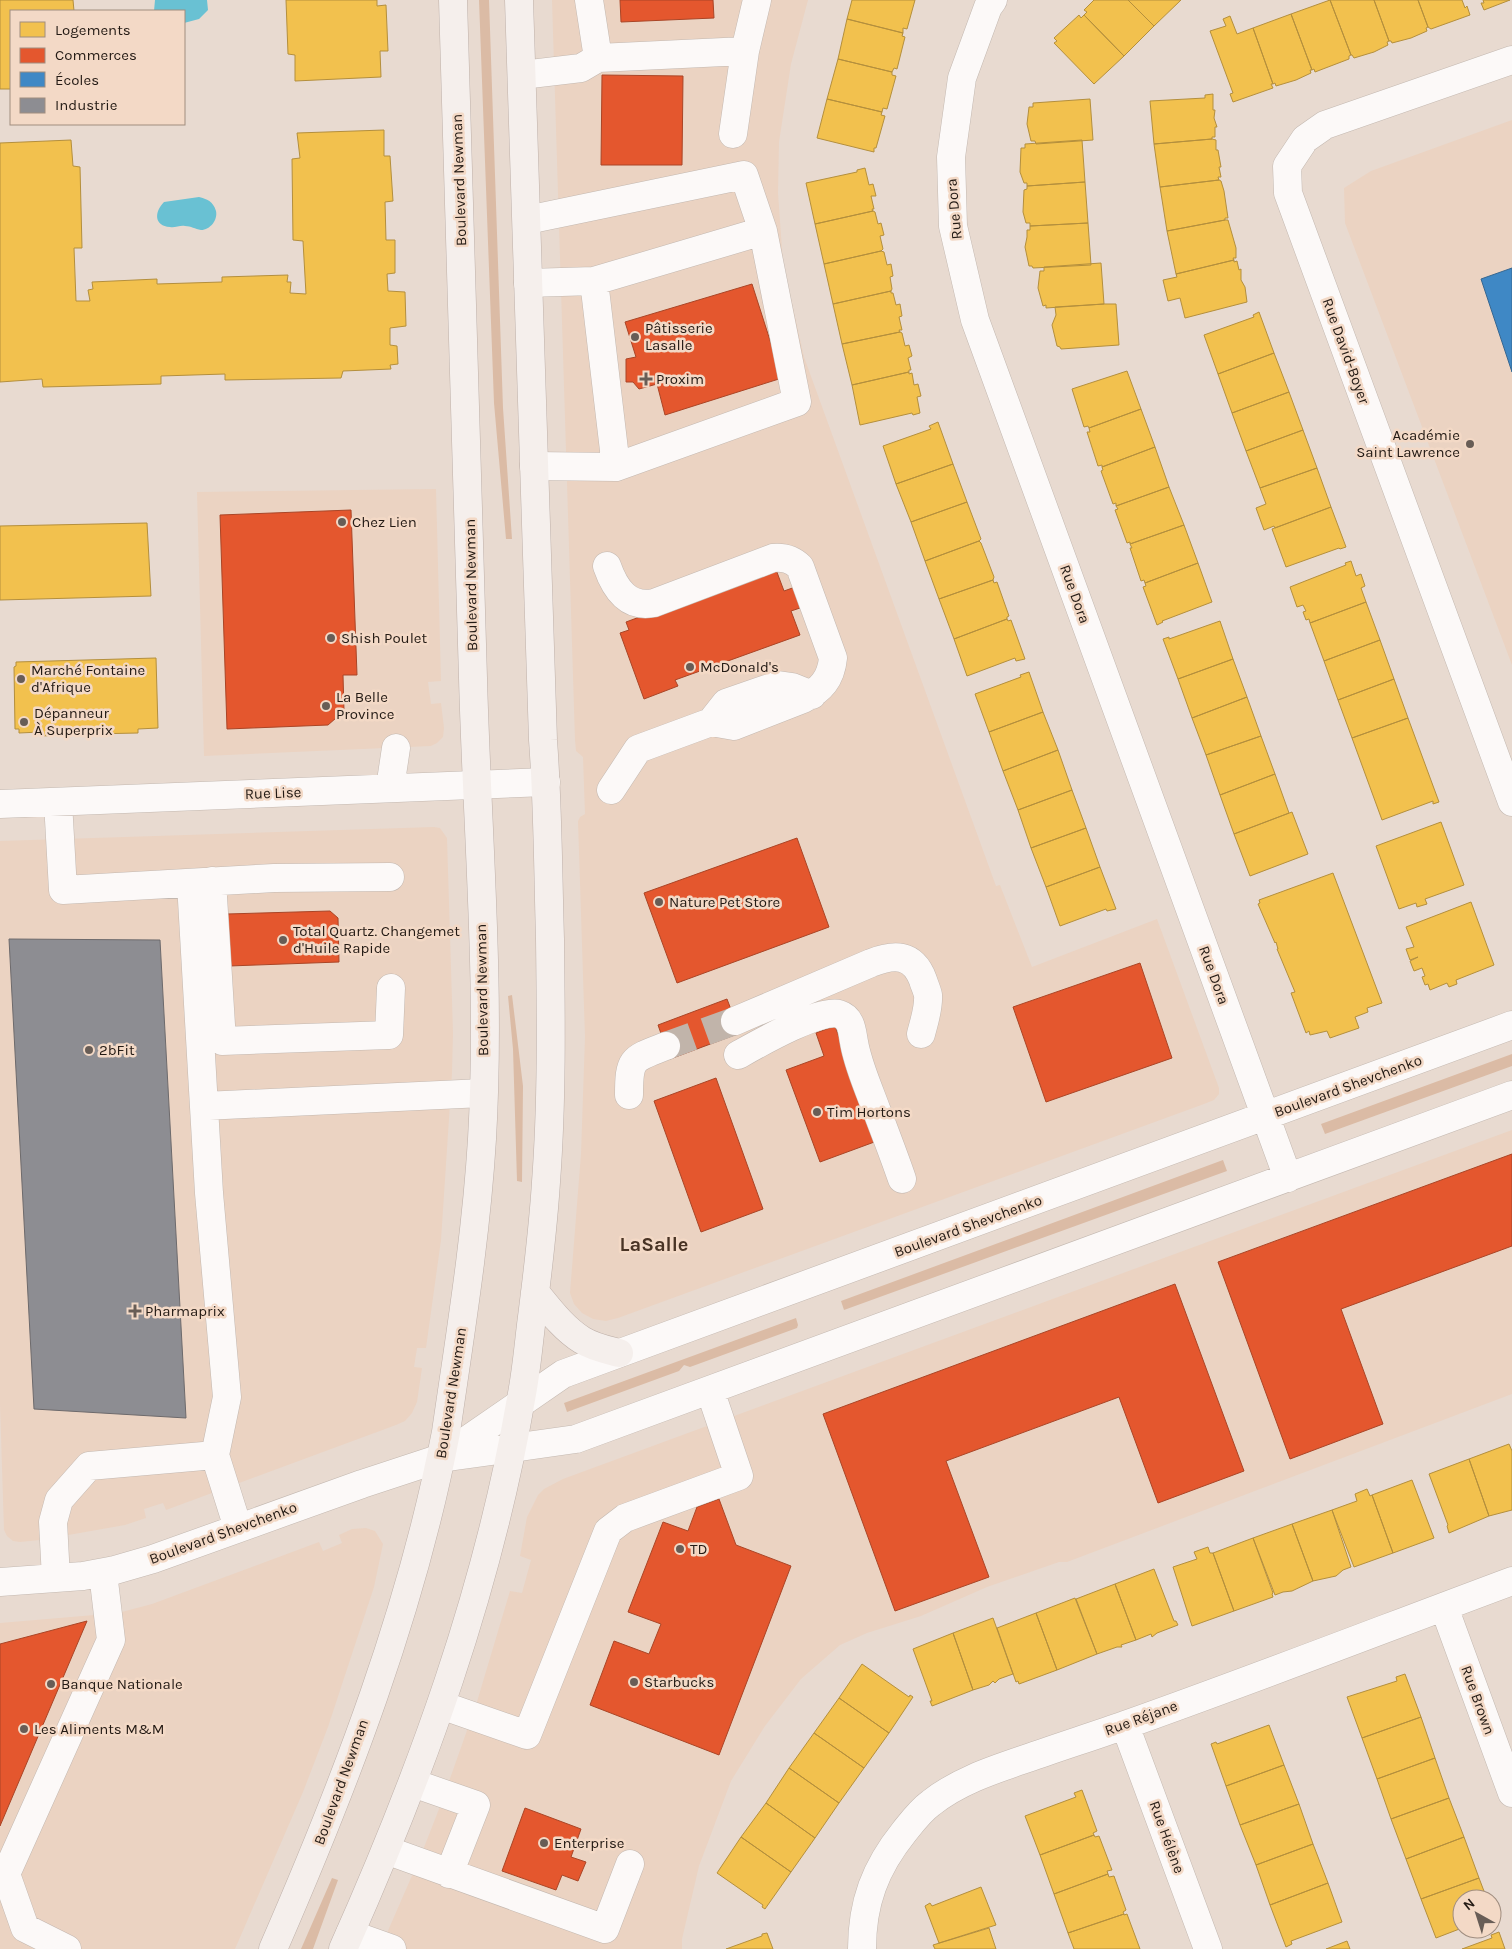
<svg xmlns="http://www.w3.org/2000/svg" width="1512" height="1949" viewBox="0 0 1512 1949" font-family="Karla,sans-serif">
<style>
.built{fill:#ebd3c2}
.green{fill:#dbbba5}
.water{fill:#69c1d3}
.homes{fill:#f2c14e;stroke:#b48f3d}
.shops{fill:#e4572e;stroke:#aa4526}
.schools{fill:#3f88c5;stroke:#376790}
.industry{fill:#8d8d92;stroke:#6d6a6c}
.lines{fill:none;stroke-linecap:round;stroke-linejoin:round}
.minor-tunnel{stroke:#c1b4aa;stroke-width:28;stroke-dasharray:28 14;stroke-linecap:butt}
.minor-casing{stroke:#c3b8b0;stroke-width:29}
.major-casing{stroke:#beb0a9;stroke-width:29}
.minor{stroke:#fcf9f8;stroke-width:28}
.major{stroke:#f5efec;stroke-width:28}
.poi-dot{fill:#685d56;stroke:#f3d9c6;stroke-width:2}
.labels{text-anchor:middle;stroke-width:5;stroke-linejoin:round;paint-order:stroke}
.street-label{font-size:15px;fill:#231a14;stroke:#f3d9c6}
.poi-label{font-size:15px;fill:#231a14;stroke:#f3d9c6;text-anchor:start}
.district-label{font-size:20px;font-weight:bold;fill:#493425;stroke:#f3d9c6}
</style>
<rect width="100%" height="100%" fill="#e8dad0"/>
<path class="built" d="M552,0H808L791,64L779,142L778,193L783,263L804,357L996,886L1000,885L1032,967L1157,919L1219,1088V1094L1214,1100L1204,1104L618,1318L606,1321L593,1319L582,1313L574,1304L570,1293L581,1154L585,1037L578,821L580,817L585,814L583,757L576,751L575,740Z
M1512,120V665L1345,223L1344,188L1371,171Z
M436,489L441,681L428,682L431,704L441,703L444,728L443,737L437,743L431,746L204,756L197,492Z
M434,827L440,828L447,838L453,1033L452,1073L441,1240L426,1348H417L414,1367L422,1368L417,1402L412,1413L405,1421L396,1425L166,1510L163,1503L144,1509L146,1518L125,1525L40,1540L20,1542L13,1541L7,1536L4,1530L0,1404V841Z
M1512,1130V1394L1067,1562H1059L987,1587L921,1616L867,1633L840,1645L801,1679L765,1726L731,1781L699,1866L682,1939V1949H380L421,1855L441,1804L476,1705L510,1591L522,1593L531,1560L520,1556L527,1517L538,1495L544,1489L563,1479Z
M366,1528L375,1531L383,1544L374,1587L328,1727L303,1792L235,1949H0V1623L118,1613L152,1604L319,1542L323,1551L342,1543L339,1535L352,1529Z"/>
<path class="green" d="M479,0H489L503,408L512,539H506L494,403Z
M512,995L523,1086L522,1182L517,1181L513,1049L508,996Z
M1512,1054V1066L1325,1134L1321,1124Z
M1223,1160L1227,1171L844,1310L841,1301Z
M796,1318L798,1325L797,1328L690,1367L684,1365L679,1371L567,1412L564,1403Z
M332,1878L338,1880L313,1949H301Z"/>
<path class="water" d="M155,0H207L208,10L199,19L184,23V11H154Z
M199,197C207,199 213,201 216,211C218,220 210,230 201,230C195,229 191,226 185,226C180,225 175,228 170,227C154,226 154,212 164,202Z"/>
<path class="homes" d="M0,0H73L74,11H11V89H0Z
M286,0H377V6L386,5L388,51H380L381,77L295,81V55L288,54Z
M852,0H915L907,29L903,28V33L847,19Z
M1094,0H1128L1154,26L1124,56L1084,15L1087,12L1084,10Z
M1128,0H1181L1154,26Z
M1330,0L1351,55L1349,56V59L1315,72L1314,69L1312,70L1291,14Z
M1330,0H1374L1389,41L1387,42L1388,45L1374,52L1354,58L1352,55H1351Z
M1374,0H1418L1428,27L1426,28L1427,31L1411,38L1392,43L1391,41H1389Z
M1418,0H1462L1465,8L1467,6L1470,15L1431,29L1428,27Z
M1483,0H1510L1484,10L1481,3H1484Z
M1291,14L1312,70H1310L1311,73L1296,80L1276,86L1275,83L1273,84L1253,28Z
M1079,15L1081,18L1084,15L1124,56L1094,84L1054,43L1057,41L1054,38Z
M1230,16L1237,34L1253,28L1273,84H1271L1273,88L1233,102L1230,94L1233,93L1210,31L1226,26L1223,19Z
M847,19L903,33L902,36L905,37L897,69L894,68L892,72L838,59Z
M838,59L892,72V75L896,76L887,109L883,108L882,112L827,99Z
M1213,94V110H1215L1214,118L1217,127H1215V137H1212V139L1154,144L1150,101L1205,98V95Z
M827,99L882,112L881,115L885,116L876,148H874V152L817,138Z
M1090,99L1093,140L1036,144L1035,141H1031L1027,124L1029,107H1033V103Z
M384,130V156H390L393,201L385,202L386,240H395V273L387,274L388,291L405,292L406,326L390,328V345L397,346L398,364L390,365L391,369L343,371L341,378L225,380V374L161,376V384L43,387L42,379L0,382V143L71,140L73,166L80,167L82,248H74L76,301H90L88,290L93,289L92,282L157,279V284L222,282V277L288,275L287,282H291L290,293L306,294L303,241L293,240L292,159L300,158L297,133Z
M1212,139L1216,140V150H1218L1221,167H1219L1221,177H1218L1219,180L1160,187L1154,144Z
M1082,140L1085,182L1027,186V183H1024L1020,172L1021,148H1025V144Z
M865,168L869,185L873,184L876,196H871L874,209H872L873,211L815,224L806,183L857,172V170Z
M1219,180L1221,181L1224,191L1228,218H1225V220L1167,231L1160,187Z
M1085,182L1088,223L1030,226V223H1026L1023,212L1024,190L1027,189V186Z
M873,211L875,212L878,224L881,223L884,235L880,236L883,249L881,251L824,264L815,224Z
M1225,220H1228L1236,248V258H1233L1234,260L1176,274L1167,231Z
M1088,223L1091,265L1033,268L1032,266H1029L1025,247L1027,237V230H1030V226Z
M881,251L884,252L887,265L891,264L893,276L890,277L892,289L891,291L833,304L824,264Z
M1234,260V262L1237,261L1239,270L1241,269V280L1245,287L1247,302L1185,318L1180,298L1168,301L1163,280L1177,277L1176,274Z
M1101,263L1104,304L1046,308V305L1043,306L1038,288L1040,271H1044V267Z
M891,291V293H893L896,305L900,304L902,316L899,317L902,330H899L900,332L842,344L833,304Z
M1104,304H1116L1119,345L1061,349L1060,347L1057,346L1052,325L1056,315L1055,307Z
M1259,312L1274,353L1218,374L1204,335L1254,317L1253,315Z
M900,332L902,333L905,346L909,345L912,356L908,358L911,370H909V372L852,385L842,344Z
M1274,353L1289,392L1232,413L1218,374Z
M1127,371L1141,409L1089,428L1088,426L1084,427L1072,389Z
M909,372V374L912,373L914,385L918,384L921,396L917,397L920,413L913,415L912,413L860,425L852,385Z
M1289,392L1303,430L1246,451L1232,413Z
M1141,409L1155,447L1102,467V465L1098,466L1087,432H1090L1089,428Z
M938,422L953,464L896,484L883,446L931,429L929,426Z
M1303,430L1317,468L1260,488L1246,451Z
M1155,447L1169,487L1116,506V503L1113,504L1101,471L1103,470L1102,467Z
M953,464L967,502L911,522L896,484Z
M1317,468L1331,507L1275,528L1274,526L1264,530L1256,508L1266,504L1260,488Z
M1169,487L1184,525L1130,544V542L1127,543L1115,510L1118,509L1116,506Z
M967,502L981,539L979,541L925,561L911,522Z
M1331,507L1346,547L1340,549L1339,548L1286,567L1272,529Z
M147,523L151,596L0,600V526Z
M1184,525L1198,563L1145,583L1144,580L1141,581L1130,548H1132L1130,544Z
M979,541L981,543L994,577L993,580L939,599L925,561Z
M1351,561L1356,576L1361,574L1365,586L1361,588L1366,602L1310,623L1309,619L1306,620L1303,612L1306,611L1303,605L1297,607L1290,587L1346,565L1345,563Z
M1198,563L1212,602L1162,621L1163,622L1157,625L1143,587L1146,586L1145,583Z
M993,580L994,583L997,582L1009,616L1007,617V619L954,639L939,599Z
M1366,602L1380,640L1324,661L1310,623Z
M1007,619L1008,621L1011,620L1025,659L1016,661L1015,658L967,676L954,639Z
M1220,621L1233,659L1178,679L1163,639L1169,637V639Z
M1380,640L1394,679L1338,700L1324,661Z
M156,658L158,728L138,729V733L90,734L91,731H86V734L41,736V732L19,733V729H15L14,667L16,666V662Z
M1233,659L1247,697L1192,718L1178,679Z
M1029,672L1043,712L989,732L975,694L1021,677L1020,675Z
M1394,679L1408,718L1352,738L1338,700Z
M1247,697L1261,736L1206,755L1192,718Z
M1043,712L1058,750L1003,771L989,732Z
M1408,718L1439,802L1433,804V801L1382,820L1352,738Z
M1261,736L1275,774L1220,795L1206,755Z
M1058,750L1072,790L1018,810L1003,771Z
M1275,774L1289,813L1234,834L1220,795Z
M1072,790L1086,828L1031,848L1018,810Z
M1292,812L1308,854L1250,876L1234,834Z
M1441,822L1464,885L1425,899L1427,904L1417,907L1416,903L1399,909L1376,846Z
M1086,828L1100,867L1046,887L1031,848Z
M1100,867L1116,909L1107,911L1106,909L1060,926L1046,887Z
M1333,873L1382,1003L1367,1008L1368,1012L1355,1017L1359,1028L1330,1038L1327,1031L1310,1035L1309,1031L1306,1033L1291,993L1295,992L1277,949H1278L1276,942L1275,943L1258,904L1260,903L1259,900Z
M1471,902L1494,965L1456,980L1457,984L1449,987L1447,983L1430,990L1428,984L1425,985L1422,977L1425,976L1422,968L1414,971L1410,961L1418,957L1410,960L1406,949L1414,947L1406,927Z
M1509,1444L1512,1451V1510L1489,1516L1469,1459Z
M1469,1459L1489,1516L1449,1533L1447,1526L1448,1525L1429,1474Z
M1412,1480L1434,1538L1393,1553L1372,1495Z
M1367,1489L1370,1496L1372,1495L1393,1553L1354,1567L1332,1510L1357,1501L1355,1494Z
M1332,1510L1351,1567L1343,1570L1336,1576L1313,1581L1292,1524Z
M1292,1524L1313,1581L1292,1591L1283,1592L1275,1595L1253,1538Z
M1253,1538L1273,1593L1272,1594L1273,1597L1234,1611L1213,1553Z
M1208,1547L1210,1553H1213L1234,1611L1192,1626L1173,1567L1197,1559L1194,1552Z
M1154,1569L1174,1621H1176L1178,1625L1157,1633L1152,1637L1151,1634L1136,1640L1115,1584Z
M1115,1584L1136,1640L1121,1645L1122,1647H1117L1097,1654L1076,1599Z
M1075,1598L1097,1654L1057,1670L1036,1613Z
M1036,1613L1057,1670L1019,1684L1018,1681L1016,1682L997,1628Z
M993,1618L1013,1674L999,1679L995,1683L993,1681L989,1685L973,1690L953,1633Z
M953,1633L973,1690L932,1706L930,1701H932L913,1649Z
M862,1664L909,1697L910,1695L913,1697L889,1733L839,1698Z
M1405,1674L1421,1717L1362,1738L1347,1697L1397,1681L1396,1677Z
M839,1698L889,1733L864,1768L814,1733Z
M1421,1717L1435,1758L1377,1779L1362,1738Z
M1269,1725L1284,1765L1226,1786L1211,1744L1216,1742L1217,1744Z
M814,1733L864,1768L839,1803L789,1768Z
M1435,1758L1449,1798L1391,1819L1377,1779Z
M1284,1765L1299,1804L1240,1825L1226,1786Z
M789,1768L839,1803L815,1838L766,1803Z
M1082,1790L1097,1831L1093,1833L1094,1835L1040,1855L1025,1816L1076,1797L1074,1793Z
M1449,1798L1464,1837L1406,1859L1391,1819Z
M766,1803L815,1838L791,1872L741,1837Z
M1299,1804L1313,1844L1256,1865L1240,1825Z
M1094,1835L1095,1837L1099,1836L1112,1870L1107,1871L1108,1874L1054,1894L1040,1855Z
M741,1837L791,1872L765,1909L762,1907L763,1905L717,1873Z
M1464,1837L1479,1878L1421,1899L1406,1859Z
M1313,1844L1328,1883L1270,1905L1256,1865Z
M1108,1874L1109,1877L1114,1876L1126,1910L1123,1912L1124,1914L1068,1933L1054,1894Z
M1479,1878L1487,1899H1462V1928L1436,1938L1421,1899Z
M1328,1883L1342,1922L1291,1941L1292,1944L1286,1947L1270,1905Z
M981,1887L996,1925L939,1943L925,1906L930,1903L932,1906Z
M1124,1914V1915L1127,1914L1140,1949H1074L1068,1933Z
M989,1928L996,1949H935L933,1945Z
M1499,1932L1505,1949H1462L1492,1938L1491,1935Z
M767,1933L773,1949H726L762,1936V1934Z
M1347,1941L1350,1949H1326Z"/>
<path class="shops" d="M620,0H713L714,18L621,22Z
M602,75L683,76L682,165H601Z
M752,284L782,378L665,415L657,384L639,389L633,382H626V359L636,357L625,322Z
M351,510L357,675H343L344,711L328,725L227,729L220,515Z
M775,567L784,591L798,586L806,606L791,611L800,635L675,680L678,686L644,699L620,633L629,630L626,622Z
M797,838L829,927L677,983L644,893Z
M330,911L338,918L339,962L229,966L227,914Z
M1140,963L1172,1058L1046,1102L1013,1007Z
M727,999L740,1033L670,1059L658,1025Z
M835,1026L877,1141L820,1162L786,1070L824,1056L816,1033Z
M716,1078L763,1209L701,1232L654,1101Z
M1512,1154V1246L1341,1309L1383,1424L1290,1459L1218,1262Z
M1175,1284L1244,1471L1158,1503L1119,1397L946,1461L989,1577L895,1611L823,1414Z
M719,1499L736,1545L791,1566L719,1755L590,1705L614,1641L649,1654L661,1624L628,1612L663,1522L688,1531L697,1507Z
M87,1621L0,1826V1644Z
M525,1808L581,1829L571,1857L586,1862L578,1881L562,1875L556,1890L502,1871Z"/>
<path class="schools" d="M1512,268V372L1481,279Z"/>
<path class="industry" d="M9,939L160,940L186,1418L34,1409Z"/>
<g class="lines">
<path class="minor-tunnel" d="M666,1046L735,1021"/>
<g class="minor-casing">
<path id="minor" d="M589,0L598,58
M993,0L988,7L962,78L951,157L953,226L975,320L1288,1178
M1512,60L1325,125L1305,139L1287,166L1288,193L1512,802
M522,75L581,68L598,58L745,51L757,0
M733,134L745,51
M527,220L744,175L763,231
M528,283L594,281L763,231L797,402L616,467L594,281
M534,466L616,467
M607,566C615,589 628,608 654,603L773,558C784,557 792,559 800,567L833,658C831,679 821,690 803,699L734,726L711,722
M390,788L396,748
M611,790L638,749L711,722L726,703L778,685L792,687L812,695
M58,802L63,890L274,878L390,877
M0,804L546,782
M212,881L222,1041L389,1035L391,988
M191,883L209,1193L227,1397L215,1455L238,1528
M735,1021L871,963C894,954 913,953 923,980C924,984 927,990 928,995C929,1008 924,1022 921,1034
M738,1055C756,1045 820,1008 839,1014C852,1018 852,1032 854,1042C857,1060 864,1077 870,1093C881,1122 892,1150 902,1179
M629,1095C629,1058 632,1059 666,1046
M204,1106L483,1093
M444,1456L563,1374L1512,1025
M56,1578L53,1522L59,1500L89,1466L215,1455
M0,1582L83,1576L115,1570L153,1559L362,1484L441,1458L576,1439L1512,1095
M1444,1607L1512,1793
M441,1705L527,1735L608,1531L625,1518L739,1476L710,1390
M1125,1725L1208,1949
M413,1783L476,1805L449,1874
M386,1850L605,1929L630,1864
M350,1934L392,1949
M67,1949L25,1928L6,1874L111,1640L103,1573
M862,1949C862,1903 875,1868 904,1832C912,1822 920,1811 931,1803C960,1780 996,1769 1031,1757C1062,1746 1094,1736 1125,1725C1255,1679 1383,1629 1512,1581"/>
</g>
<g class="major-casing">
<path id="major" d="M535,1292C549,1309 563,1328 582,1340C593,1347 607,1350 619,1353
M273,1949C345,1784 412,1610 446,1432C460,1335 476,1238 482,1139C491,985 477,831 473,678C468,452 461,226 453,0
M343,1949C422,1772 488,1590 521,1399C526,1374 528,1350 531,1325C537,1278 543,1230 546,1182C552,1102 551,1020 550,939C548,873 548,806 543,740L519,0"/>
</g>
<use href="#minor" class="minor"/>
<use href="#major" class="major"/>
</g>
<g class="poi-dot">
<circle cx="635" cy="337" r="5"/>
<path d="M643.5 371.5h5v5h5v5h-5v5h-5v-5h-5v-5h5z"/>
<circle cx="1470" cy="444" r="5"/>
<circle cx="342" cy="522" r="5"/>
<circle cx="331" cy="638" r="5"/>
<circle cx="690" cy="667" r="5"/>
<circle cx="21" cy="679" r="5"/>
<circle cx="326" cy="706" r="5"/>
<circle cx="24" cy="722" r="5"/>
<circle cx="659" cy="902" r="5"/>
<circle cx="283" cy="940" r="5"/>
<circle cx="89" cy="1050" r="5"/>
<circle cx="817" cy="1112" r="5"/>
<path d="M132.5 1303.5h5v5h5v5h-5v5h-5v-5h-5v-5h5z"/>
<circle cx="680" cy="1549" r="5"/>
<circle cx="634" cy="1682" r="5"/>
<circle cx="51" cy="1684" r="5"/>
<circle cx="24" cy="1729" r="5"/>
<circle cx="544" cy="1843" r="5"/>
</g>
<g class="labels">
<g class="street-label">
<text transform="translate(459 180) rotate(-92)" y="5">Boulevard Newman</text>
<text transform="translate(954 209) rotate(-95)" y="5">Rue Dora</text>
<text transform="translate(1346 351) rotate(70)" y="5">Rue David-Boyer</text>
<text transform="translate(471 585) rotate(-91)" y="5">Boulevard Newman</text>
<text transform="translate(1075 594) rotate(70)" y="5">Rue Dora</text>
<text transform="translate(273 793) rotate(-2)" y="5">Rue Lise</text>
<text transform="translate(1214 975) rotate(70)" y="5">Rue Dora</text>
<text transform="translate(482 990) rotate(-91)" y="5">Boulevard Newman</text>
<text transform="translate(1348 1086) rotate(-20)" y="5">Boulevard Shevchenko</text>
<text transform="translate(968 1226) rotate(-20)" y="5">Boulevard Shevchenko</text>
<text transform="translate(451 1393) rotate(-81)" y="5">Boulevard Newman</text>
<text transform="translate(223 1533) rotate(-20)" y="5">Boulevard Shevchenko</text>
<text transform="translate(1478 1700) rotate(70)" y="5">Rue Brown</text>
<text transform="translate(1141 1718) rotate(-20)" y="5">Rue Réjane</text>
<text transform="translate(341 1782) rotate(-70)" y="5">Boulevard Newman</text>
<text transform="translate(1167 1837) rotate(70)" y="5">Rue Hélène</text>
</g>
<g class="poi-label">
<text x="645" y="333">Pâtisserie<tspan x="645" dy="17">Lasalle</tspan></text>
<text x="656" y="384">Proxim</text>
<text x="1460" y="440" text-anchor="end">Académie<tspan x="1460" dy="17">Saint Lawrence</tspan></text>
<text x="352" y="527">Chez Lien</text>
<text x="341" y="643">Shish Poulet</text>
<text x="700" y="672">McDonald's</text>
<text x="31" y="675">Marché Fontaine<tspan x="31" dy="17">d'Afrique</tspan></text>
<text x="336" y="702">La Belle<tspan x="336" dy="17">Province</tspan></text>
<text x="34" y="718">Dépanneur<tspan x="34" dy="17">À Superprix</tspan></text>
<text x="669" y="907">Nature Pet Store</text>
<text x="293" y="936">Total Quartz. Changemet<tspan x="293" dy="17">d'Huile Rapide</tspan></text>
<text x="99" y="1055">2bFit</text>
<text x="827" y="1117">Tim Hortons</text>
<text x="145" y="1316">Pharmaprix</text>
<text x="690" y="1554">TD</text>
<text x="644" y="1687">Starbucks</text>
<text x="61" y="1689">Banque Nationale</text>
<text x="34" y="1734">Les Aliments M&amp;M</text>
<text x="554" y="1848">Enterprise</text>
</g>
<g class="district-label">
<text x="654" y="1251">LaSalle</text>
</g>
</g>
<rect x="10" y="10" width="175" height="115" fill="#f3d9c6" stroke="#a08d7f"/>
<rect x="20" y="22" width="25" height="15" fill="#f2c14e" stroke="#a08d7f"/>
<text x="55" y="35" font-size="15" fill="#231a14">Logements</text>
<rect x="20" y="48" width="25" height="15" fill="#e4572e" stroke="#a08d7f"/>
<text x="55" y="60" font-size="15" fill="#231a14">Commerces</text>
<rect x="20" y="72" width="25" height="15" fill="#3f88c5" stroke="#a08d7f"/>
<text x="55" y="85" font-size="15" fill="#231a14">Écoles</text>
<rect x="20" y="98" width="25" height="15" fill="#8d8d92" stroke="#a08d7f"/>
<text x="55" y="110" font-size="15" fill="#231a14">Industrie</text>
<g transform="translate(1477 1914) rotate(321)"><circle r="24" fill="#f3d9c6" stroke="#a08d7f"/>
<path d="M0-4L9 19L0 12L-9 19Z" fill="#685d56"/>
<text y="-8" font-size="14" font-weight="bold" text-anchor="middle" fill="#231a14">N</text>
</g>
</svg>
